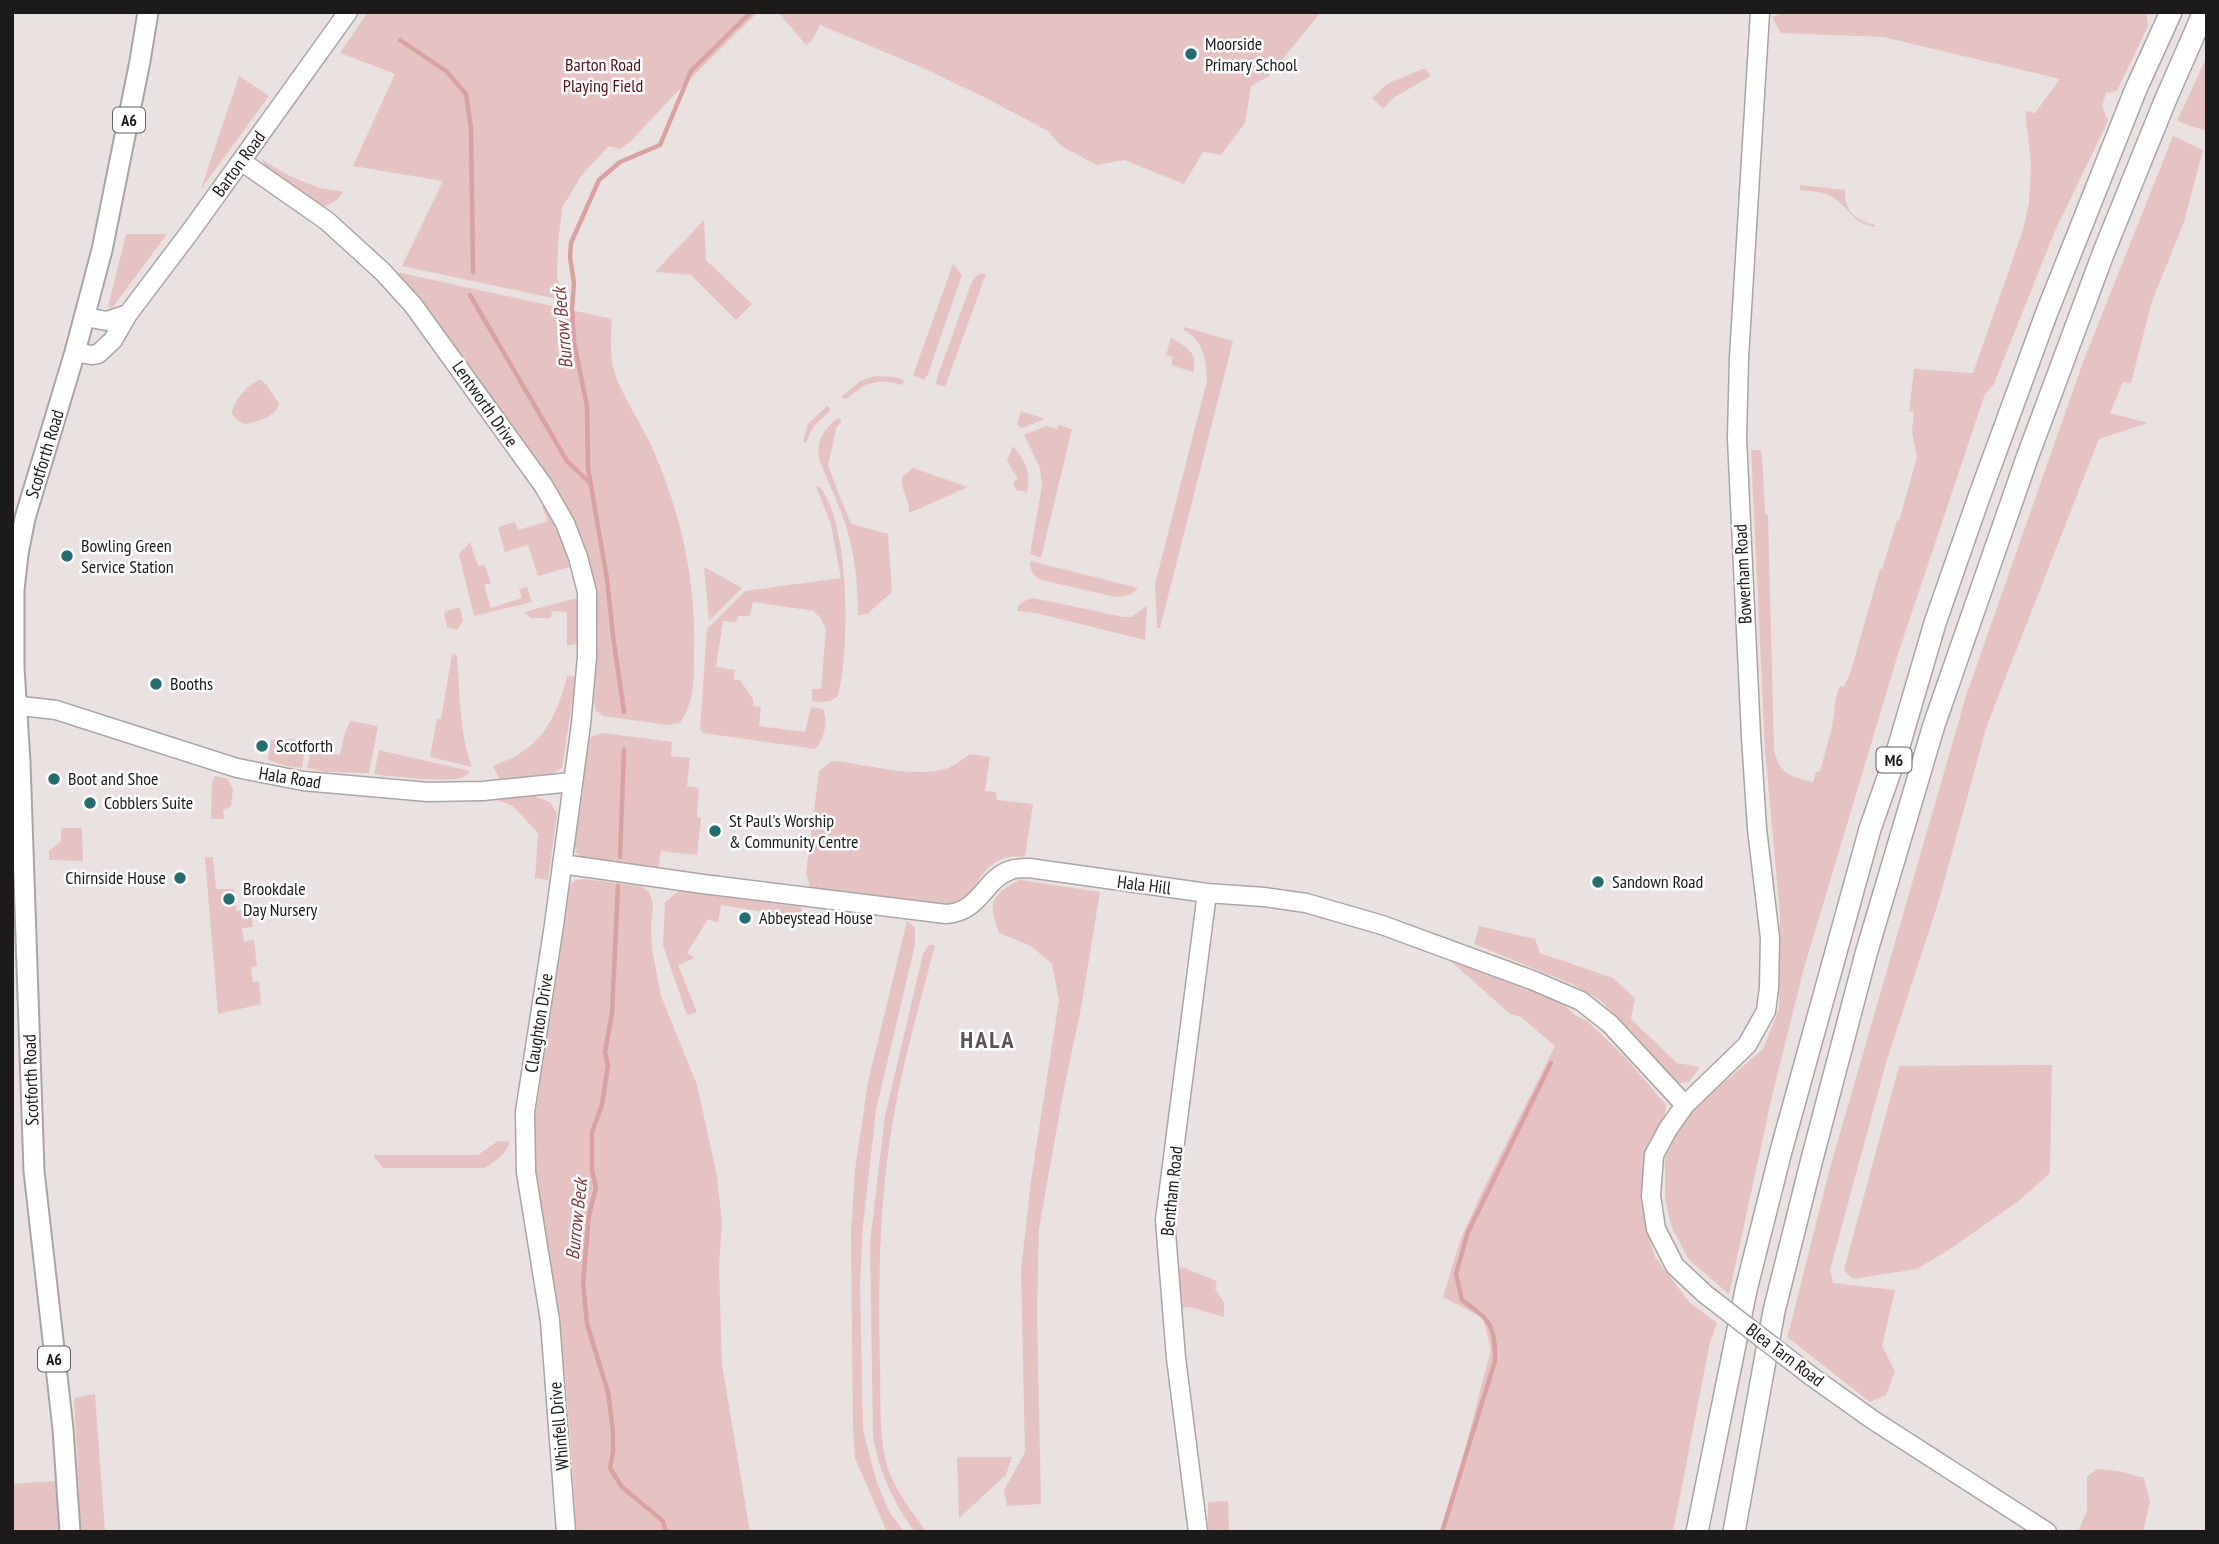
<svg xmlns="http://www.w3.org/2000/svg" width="2219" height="1544" viewBox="0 0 2219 1544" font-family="'PT Sans Narrow',sans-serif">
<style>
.green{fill:#e7c2c2}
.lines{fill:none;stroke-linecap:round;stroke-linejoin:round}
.stream{stroke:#dba1a1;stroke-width:4.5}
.secondary-casing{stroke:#aba4a4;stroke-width:21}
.primary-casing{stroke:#aba4a4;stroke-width:23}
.highway-casing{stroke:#aba4a4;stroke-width:24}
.secondary{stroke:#fff;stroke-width:18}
.primary{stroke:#fff;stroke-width:19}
.highway{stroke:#fff;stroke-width:21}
.secondary-bridge-casing{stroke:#aba4a4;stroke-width:21;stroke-linecap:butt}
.secondary-bridge{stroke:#fff;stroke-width:18}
.poi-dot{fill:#216d70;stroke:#fff;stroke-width:2.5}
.labels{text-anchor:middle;stroke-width:5;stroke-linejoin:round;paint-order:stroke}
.shield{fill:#fff;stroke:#615f5f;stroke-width:2}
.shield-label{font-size:16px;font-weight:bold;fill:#1d1a1a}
.poi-label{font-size:18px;fill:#1d1a1a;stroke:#fff;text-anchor:start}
.park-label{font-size:18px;fill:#541019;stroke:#fff}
.street-label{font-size:18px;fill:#1d1a1a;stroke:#fff}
.water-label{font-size:19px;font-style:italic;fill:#853d40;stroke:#fff}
.district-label{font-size:24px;font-weight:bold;letter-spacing:2px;fill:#5a5454;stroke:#fff}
</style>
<rect width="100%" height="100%" fill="#e9e2e1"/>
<path class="green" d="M368,12H758L672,97L631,141L620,149L609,146L581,176L562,208L558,244L557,278L566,301L402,266L443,181L353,166L395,74L340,53Z
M778,12H1321L1268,77L1251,86L1245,123L1221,155L1203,152L1184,184L1124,160L1097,165L1061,146L1048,131L988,99L923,68L820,25L812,41L806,45Z
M1786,12H2146L2148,26L2117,91L2106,93L2102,106L2108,121L2054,233L1993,386L1985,394L1898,654L1804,968L1773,1092L1729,1294L1689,1260L1671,1226L1665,1197V1159L1676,1130L1688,1113L1763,1049L1779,1009L1780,914L1765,750L1751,450H1760L1762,455L1765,514L1768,515L1774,750C1780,776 1791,776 1813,782L1816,772L1820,771L1832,728L1836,697L1840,686H1844L1850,674L1880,569H1882L1897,521H1899L1917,457L1912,431L1914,411L1909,412L1914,369L1973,373L2023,230L2029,203L2031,163L2025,111L2035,113L2060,79L1883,37L1781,33L1772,17Z
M2207,56V129L2206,131L2177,121Z
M1425,68L1431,76L1393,98L1383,109L1372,98L1387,84Z
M239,76L269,96L201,189Z
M2173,136L2203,150L2184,222L2152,301L2131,383L2123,382L2110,413L2148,423L2099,439L1987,725L1939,900L1886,1063L1830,1270L1833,1283L1895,1290L1882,1346L1895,1371L1886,1395L1870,1402L1787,1337L1789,1331L1830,1168L1966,696L2083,362Z
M262,159C279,172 300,181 320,188C328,190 335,189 343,192C338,201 331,204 322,207L265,167Z
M1800,185L1845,190C1844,212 1855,219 1875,225V227C1854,223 1853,214 1838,201C1828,192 1814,191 1800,190Z
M704,220L706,260L752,304L736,320L691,275L655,272Z
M126,234H167L112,308L108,307Z
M953,264L962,275L928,374L924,380L913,375Z
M392,271L612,319C611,335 610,351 613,367C620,394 644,427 655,454C682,518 696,581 694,651C694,675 695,703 680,723L668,725L604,716L596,711L594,702C597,656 602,610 589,565C572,502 531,452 493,401C460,357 427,313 392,271Z
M980,274H986L945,387L936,384L938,375L971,284L976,276Z
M1184,327L1233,341L1160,628H1157L1155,584L1207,381C1206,360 1204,341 1184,330Z
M1171,338C1186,346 1199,353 1193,372L1171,365L1173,357L1166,355Z
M875,376L894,377L904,380L902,385C877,377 866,383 846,399L841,397L860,381Z
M260,380L266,384L279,404C276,417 257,422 245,424L237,420L232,414C233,402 248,383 260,380Z
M827,406L831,410L813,427L806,442H803L808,424Z
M1021,411L1045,419L1022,428L1017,425Z
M838,418L842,421L836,428L828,466L851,524L888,534L892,592L867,614L858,615C858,585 855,555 846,526C839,503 827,481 819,459C816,440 824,429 838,418Z
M1059,425L1072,429L1041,558L1030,554L1042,486L1040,468L1024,435L1046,426L1057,429Z
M1013,446C1026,462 1031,472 1027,492L1016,490L1013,482L1018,479L1007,461Z
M913,468L968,487L909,513C910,498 901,493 902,477Z
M816,486L820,487C850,525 850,648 838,695C831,704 823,702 812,701V689H821L826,629L821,619L814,611L753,602L750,616H738L736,622L723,621L716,667L735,670L734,680H740L753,699V706L761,707L759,726L805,732L811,707L823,709C829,722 824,739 815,749L703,733L700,729L707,629L745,591L841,578L831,525Z
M547,505L563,541L570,567L538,576L528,545L505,552L498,527L515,522L518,530L548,521L542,507Z
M470,542L478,566L485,565L491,583L484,585L491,608L522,598L519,589L527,587L532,602L474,616L459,554Z
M1030,561L1138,588L1130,595L1116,597L1042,580C1033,576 1030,571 1030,561Z
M704,567L742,588L709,621Z
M577,598L579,638L576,644L567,646V612L552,611L551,618H530L524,612Z
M1034,598L1123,617H1131L1147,606L1145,640L1036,613L1017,611L1018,606C1024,601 1027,599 1034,598Z
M460,607L463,621L457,630L447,627L444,612Z
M452,654L457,655C460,691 459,733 472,767L430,757L437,719H441Z
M567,676L576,677L562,768C542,781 523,780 500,780L493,766C502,762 511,759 519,754C547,738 560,706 567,676Z
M350,721L378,726L369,773L326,772L307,768L311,750L340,755L344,736Z
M603,733L672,742L671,756L690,758L687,786L699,788L697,817L701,818L697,855L661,851L658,872L583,860L576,852L574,842L585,744L592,736Z
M293,739L306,742L302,768L287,766L268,760L271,740Z
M379,750L470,771C467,774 465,777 461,778C445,782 392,777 374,774Z
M970,754L990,757L985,791L996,792L997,800L1033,804L1025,857C989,853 981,877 964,904L948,908L821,893L810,887L806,873L819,771L832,761C866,764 908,777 941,770C952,768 961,760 970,754Z
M215,776L228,779L233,789L231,806L223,810L224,819H211L212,783Z
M533,795L551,803L557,814L548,880L535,878L538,835L536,831L513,806L497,800Z
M61,828H82L83,861L49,860V851L61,841Z
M205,857H213L216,889H234L236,911L251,910L253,927L242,928L244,941L254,940L257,966L251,967L253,982H259L261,1004L218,1014Z
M584,879L641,886L649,892L653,903L651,928L652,949L661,996L697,1085L717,1176L722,1222L719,1266L722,1364L750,1532H576C572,1456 567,1379 556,1304C547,1244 532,1185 534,1125L570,885L576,880Z
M1020,880L1100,892L1081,1008L1062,1099L1039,1229L1037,1312L1041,1504L1007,1506L1004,1490L1025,1452L1021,1269L1031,1181L1059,1000L1052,964L1031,946L999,933C987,901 992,895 1020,880Z
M679,891L801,907L802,918L721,905L718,923L708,919L687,953L695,958L678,965L697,1012L687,1015L663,945L665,902Z
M907,921L915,928V945L876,1110L863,1226L860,1283L863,1430L877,1483L889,1511L904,1532H887L855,1458L853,1430L851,1233L855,1170L868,1082Z
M1479,926L1535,939L1540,953L1613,978L1636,999L1634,1003L1631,1019L1677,1063L1700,1067L1689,1082L1678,1083L1663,1072L1623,1023L1600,1000L1572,984L1474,944Z
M929,945H935C920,1003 903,1061 893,1120C879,1203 878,1285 880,1369C881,1401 878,1444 890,1474C899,1495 913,1514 927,1532H915C894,1504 878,1470 873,1436L870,1242L885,1116L923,954Z
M1445,956L1563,1004L1575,1015L1587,1021L1623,1055L1666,1105L1664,1119L1653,1136L1646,1157L1643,1214L1655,1257L1689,1302L1717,1323L1710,1342L1673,1532H1440L1449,1511L1491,1349L1483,1318L1443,1297L1461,1238L1482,1192L1555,1046L1521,1017L1510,1014Z
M2052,1065L2050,1173L2020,1200L1950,1249L1917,1269L1853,1279L1844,1270L1899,1066Z
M498,1141L510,1142C506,1154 495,1162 484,1168H383L374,1157V1155H478Z
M1182,1267L1217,1281L1215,1289L1224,1302V1317L1190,1307L1181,1308L1178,1270Z
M95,1394L105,1532H79V1491L74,1398Z
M957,1457H1012L1006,1475L959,1518Z
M2097,1469L2118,1471L2144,1478L2150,1502L2143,1532H2078L2087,1511V1477Z
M55,1481L59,1501L60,1532H12V1484Z
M1228,1501L1229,1532H1208V1502Z"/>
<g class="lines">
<path class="stream" d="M400,40L446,71L466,94L471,128L473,272
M470,295L567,461L591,484
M624,712L613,636L607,579L588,468L587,406L574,342L572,309L574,283L570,257L571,243L599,180L620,162L660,145L691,71L751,12
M620,857L624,750
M618,886L612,1013L605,1052L608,1065L602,1105L592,1132V1170L596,1188L589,1215L583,1283L587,1324L608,1392L613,1432V1452L610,1468L622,1487L663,1521L666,1532
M1442,1532L1495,1361C1496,1325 1490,1320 1462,1300L1456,1274L1468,1232L1551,1063"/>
<g class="secondary-casing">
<path id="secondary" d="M241,161L327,221L383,272L413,305L543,485L565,523L578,557L587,592V657L581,724L554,925L525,1112L526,1172L550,1321L566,1532
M85,317L107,321L128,314
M75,352L91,355L98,354L113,340L128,314L190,232L348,12
M12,705L56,710L237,768L303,781L428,792L483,791L572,782
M562,864L703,884L946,914C981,912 984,878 1011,870C1016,868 1023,868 1029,868L1207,893L1264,897L1306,903L1382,925L1532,980L1581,1001L1610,1024L1685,1105
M1705,1294L1675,1266L1656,1229L1651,1196L1654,1155L1668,1129L1685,1105L1747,1045L1766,1011L1769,988L1770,938L1757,829L1751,736L1737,438L1739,358L1760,12
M1811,1376L1873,1420L2047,1532
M1198,1532L1176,1358L1165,1220L1207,893"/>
</g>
<g class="primary-casing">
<path id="primary" d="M70,1532L63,1429L34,1171L20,762L14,668V590L18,554L25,518L75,352L102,250L140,61L148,12"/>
</g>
<g class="highway-casing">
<path id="highway" d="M1697,1532L1746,1290L1781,1151L1870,829L1898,749L1935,623L1979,497L2047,312L2136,89L2171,12
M1734,1532L1774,1311L1811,1163L1866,954L1934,725L2027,458L2103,254L2165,101L2204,12"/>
</g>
<use href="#secondary" class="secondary"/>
<use href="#primary" class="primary"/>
<use href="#highway" class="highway"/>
<g class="secondary-bridge-casing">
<path id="secondary-bridge" d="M1705,1294L1811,1376"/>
</g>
<use href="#secondary-bridge" class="secondary-bridge"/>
</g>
<g class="poi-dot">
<circle cx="1191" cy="54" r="7"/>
<circle cx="67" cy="556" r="7"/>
<circle cx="156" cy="684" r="7"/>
<circle cx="262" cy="746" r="7"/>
<circle cx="54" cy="779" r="7"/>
<circle cx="90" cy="803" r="7"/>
<circle cx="715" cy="831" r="7"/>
<circle cx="180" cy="878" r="7"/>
<circle cx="1598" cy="882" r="7"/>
<circle cx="229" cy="899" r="7"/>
<circle cx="745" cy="918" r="7"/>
</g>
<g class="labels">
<g class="shield">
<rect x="113" y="107.5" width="32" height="25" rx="5"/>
<rect x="1876.5" y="747.5" width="35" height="25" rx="5"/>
<rect x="38" y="1346.5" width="32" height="25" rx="5"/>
</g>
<g class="shield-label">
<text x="129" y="126">A6</text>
<text x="1894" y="766">M6</text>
<text x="54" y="1365">A6</text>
</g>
<g class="poi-label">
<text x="1205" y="50">Moorside<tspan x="1205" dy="21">Primary School</tspan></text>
<text x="81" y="552">Bowling Green<tspan x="81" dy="21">Service Station</tspan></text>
<text x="170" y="690">Booths</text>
<text x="276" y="752">Scotforth</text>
<text x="68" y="785">Boot and Shoe</text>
<text x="104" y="809">Cobblers Suite</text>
<text x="729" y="827">St Paul's Worship<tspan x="729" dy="21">&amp; Community Centre</tspan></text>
<text x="166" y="884" text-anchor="end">Chirnside House</text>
<text x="1612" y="888">Sandown Road</text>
<text x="243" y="895">Brookdale<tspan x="243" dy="21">Day Nursery</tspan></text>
<text x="759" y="924">Abbeystead House</text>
</g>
<g class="park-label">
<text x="603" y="71">Barton Road<tspan x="603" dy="21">Playing Field</tspan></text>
</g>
<g class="street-label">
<text transform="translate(239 164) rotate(-54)" y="6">Barton Road</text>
<text transform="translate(485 404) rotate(55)" y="6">Lentworth Drive</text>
<text transform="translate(45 454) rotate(-73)" y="6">Scotforth Road</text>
<text transform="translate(1743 574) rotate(-93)" y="6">Bowerham Road</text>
<text transform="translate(290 778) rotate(9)" y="6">Hala Road</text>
<text transform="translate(1144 885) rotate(7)" y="6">Hala Hill</text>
<text transform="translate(539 1023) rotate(-81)" y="6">Claughton Drive</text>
<text transform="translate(31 1080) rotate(-92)" y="6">Scotforth Road</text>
<text transform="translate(1172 1191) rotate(-84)" y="6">Bentham Road</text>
<text transform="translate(1785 1355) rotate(37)" y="6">Blea Tarn Road</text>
<text transform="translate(559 1426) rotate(-95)" y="6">Whinfell Drive</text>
</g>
<g class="water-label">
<text transform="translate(562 328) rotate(-95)" y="7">Burrow Beck</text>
<text transform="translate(576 1219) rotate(-84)" y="7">Burrow Beck</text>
</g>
<g class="district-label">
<text x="988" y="1048">HALA</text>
</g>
</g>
<rect width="2219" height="1544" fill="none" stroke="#1d1a1a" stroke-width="28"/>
</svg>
